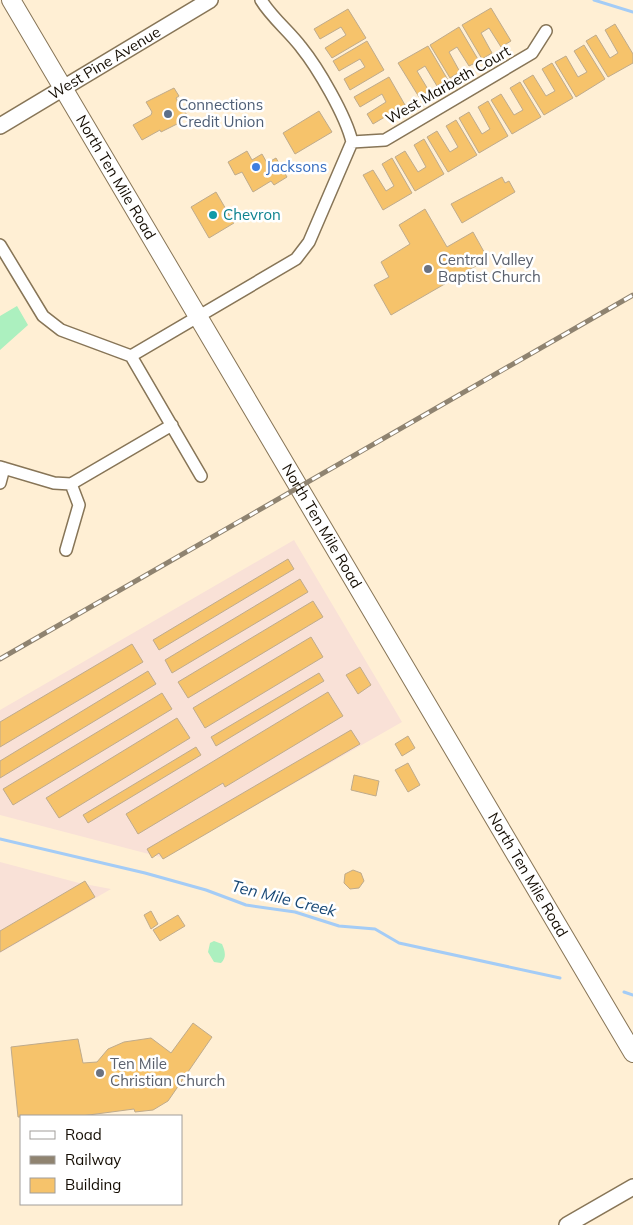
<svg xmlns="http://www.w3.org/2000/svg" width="633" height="1225" viewBox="0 0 633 1225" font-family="Mulish,sans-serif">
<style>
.industrial{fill:#f9e1d7}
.green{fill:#acf0bf}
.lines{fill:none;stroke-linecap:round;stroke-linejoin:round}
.stream{stroke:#a4ccf6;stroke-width:3}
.building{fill:#f6c36b;stroke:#bfab8c}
.street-casing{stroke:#877557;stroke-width:14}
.secondary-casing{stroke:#877557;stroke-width:18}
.primary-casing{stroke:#877557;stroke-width:20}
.street{stroke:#fff;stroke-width:11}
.secondary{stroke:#fff;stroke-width:15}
.primary{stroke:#fff;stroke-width:18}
.rail-casing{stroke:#8f8370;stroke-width:5}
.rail{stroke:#fff;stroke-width:3;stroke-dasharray:9;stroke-linecap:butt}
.service-dot{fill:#5c6f8a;stroke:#fff;stroke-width:2}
.shop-dot{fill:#3f7fe0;stroke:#fff;stroke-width:2}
.culture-dot{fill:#0f9aa8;stroke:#fff;stroke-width:2}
.worship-dot{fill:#6b7280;stroke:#fff;stroke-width:2}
.labels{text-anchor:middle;stroke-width:5;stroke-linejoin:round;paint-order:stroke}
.street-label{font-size:15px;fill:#140d03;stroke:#fff}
.service-label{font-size:15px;fill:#4e5e75;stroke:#fff;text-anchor:start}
.shop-label{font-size:15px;fill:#366cbe;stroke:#fff;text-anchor:start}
.culture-label{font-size:15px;fill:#0d838f;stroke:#fff;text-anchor:start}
.worship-label{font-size:15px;fill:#5b616d;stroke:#fff;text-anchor:start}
.water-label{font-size:16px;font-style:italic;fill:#184875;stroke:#fff}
</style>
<rect width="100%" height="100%" fill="#ffefd4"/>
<path class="industrial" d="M294,540L402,722L164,858L0,815V710Z
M0,862L79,883L111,889L0,953Z"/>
<path class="green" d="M17,306L28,325L0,350V316Z
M214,941L222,944C225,951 227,957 221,963L214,962L208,952L210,943Z"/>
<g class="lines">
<path class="stream" d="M594,0L633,12
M0,839L145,873L206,890L246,905L295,912L339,926L375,929L399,943L560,978
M624,992L633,995"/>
</g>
<path class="building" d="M491,8L511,41L501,47L489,28L481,33L492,53L482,59L462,25Z
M348,9L366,38L332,58L325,48L346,35L341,27L320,39L314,29Z
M615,24L633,54V63L608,77L586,41L596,35L610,58L618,53L605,30Z
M459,27L479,61L469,66L457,47L449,52L460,72L450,78L430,45Z
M367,41L384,70L350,90L344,79L365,67L360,59L339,71L333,61Z
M584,45L605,79L576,97L555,62L566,56L578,77L587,72L574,51Z
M428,46L448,80L437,86L425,66L417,71L429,91L419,97L398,63Z
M552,63L573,98L544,115L523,81L533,75L546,96L555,91L542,69Z
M389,77L405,105L373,124L367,114L386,102L382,94L360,107L354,97Z
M520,82L541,117L512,134L491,100L501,94L514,115L523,110L510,88Z
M174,88L179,96L176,98L179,104L177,106L180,109L182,108L187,115L181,119L183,121L161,132L160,130L142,140L133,125L151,115L152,112L146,102Z
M488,101L508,136L479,153L459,118L469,112L482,134L490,129L478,107Z
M319,111L332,132L295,154L283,133Z
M456,120L477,155L448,172L427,137L437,131L450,152L458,147L446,126Z
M424,139L444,174L415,191L395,157L405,151L418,172L426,167L414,145Z
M247,151L252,160L262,154L267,163L276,158L287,177L274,185L271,181L253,192L242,172L235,175L228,162Z
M392,158L412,193L383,210L363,175L373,170L386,191L394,186L382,164Z
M502,177L505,183L509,181L515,192L462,223L451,204Z
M216,192L234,223L209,238L191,207Z
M425,209L447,247L473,232L488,259L391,315L374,285L389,277L381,262L410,244L399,225Z
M288,559L294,569L159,650L153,640Z
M300,579L308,592L172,673L165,660Z
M313,601L323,617L188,698L178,682Z
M311,637L323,657L205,728L193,708Z
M132,644L143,662L0,747V722Z
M360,667L371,685L358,694L346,675Z
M148,671L156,684L0,778V761Z
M319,673L324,681L216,746L211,737Z
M328,692L343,716L225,787L223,783L138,834L126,814Z
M162,693L172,709L13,805L3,789Z
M177,718L190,738L59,818L46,798Z
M351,730L360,744L163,859L159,853L152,858L147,849Z
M408,736L415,748L402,756L395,744Z
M196,747L201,755L88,823L83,815Z
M408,763L420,785L408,792L395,770Z
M354,775L379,781L376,796L351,790Z
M353,870L361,873L364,881L359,888L350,889L344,883L345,874Z
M85,881L95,897L0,952V931Z
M151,911L158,924L151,929L144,915Z
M178,915L185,926L160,941L153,930Z
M193,1023L212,1037L168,1101L153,1110L135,1112L134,1109L81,1116L18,1117L11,1047L78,1039L83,1063L97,1062L108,1049L124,1042L151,1038L171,1053Z"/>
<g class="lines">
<g class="street-casing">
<path id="street" d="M261,0C272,18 288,30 301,47C318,68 346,116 352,142
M352,142L385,140L532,53L546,31
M0,245L43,316L61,330L131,356L201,476
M131,356L296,259L309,242L352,142
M0,467L54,483L71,484
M0,483L4,468
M71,484L172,425
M66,550L79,505L71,484"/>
</g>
<g class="secondary-casing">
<g id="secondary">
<path id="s1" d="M0,126L210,0"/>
<path d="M567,1225L633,1187"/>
</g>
</g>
<g class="primary-casing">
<g id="primary">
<path id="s2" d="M11,0L633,1053"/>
</g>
</g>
<use href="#street" class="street"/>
<use href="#secondary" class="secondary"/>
<use href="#primary" class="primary"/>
<g class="rail-casing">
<path id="rail" d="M0,659L633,295"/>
</g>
<use href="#rail" class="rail"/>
</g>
<circle class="service-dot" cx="168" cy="114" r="5"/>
<circle class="shop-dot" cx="256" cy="167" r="5"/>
<circle class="culture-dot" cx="213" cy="215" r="5"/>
<g class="worship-dot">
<circle cx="428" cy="269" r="5"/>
<circle cx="100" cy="1073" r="5"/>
</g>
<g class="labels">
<g class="street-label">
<text dy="5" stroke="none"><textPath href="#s1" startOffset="122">West Pine Avenue</textPath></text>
<text transform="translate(448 85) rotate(-30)" y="5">West Marbeth Court</text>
<text dy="5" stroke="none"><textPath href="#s2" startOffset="206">North Ten Mile Road</textPath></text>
<text dy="5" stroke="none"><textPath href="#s2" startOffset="611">North Ten Mile Road</textPath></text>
<text dy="5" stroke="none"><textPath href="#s2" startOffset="1016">North Ten Mile Road</textPath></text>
</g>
<g class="service-label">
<text x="178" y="110">Connections<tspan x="178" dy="17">Credit Union</tspan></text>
</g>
<g class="shop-label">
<text x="266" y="172">Jacksons</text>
</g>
<g class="culture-label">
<text x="223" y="220">Chevron</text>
</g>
<g class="worship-label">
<text x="438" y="265">Central Valley<tspan x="438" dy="17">Baptist Church</tspan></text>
<text x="110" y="1069">Ten Mile<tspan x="110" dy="17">Christian Church</tspan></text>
</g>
<g class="water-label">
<text transform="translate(284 898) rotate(14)" y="6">Ten Mile Creek</text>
</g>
</g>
<rect x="20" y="1115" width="162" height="90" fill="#ffffff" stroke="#a19e9a"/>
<rect x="30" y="1131" width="25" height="8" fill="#ffffff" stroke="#a19e9a"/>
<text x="65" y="1140" font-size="15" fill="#140d03">Road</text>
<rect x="30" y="1156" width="25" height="8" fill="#8f8370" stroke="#a19e9a"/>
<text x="65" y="1165" font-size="15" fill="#140d03">Railway</text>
<rect x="30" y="1178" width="25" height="15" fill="#f6c36b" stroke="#a19e9a"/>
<text x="65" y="1190" font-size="15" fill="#140d03">Building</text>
</svg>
